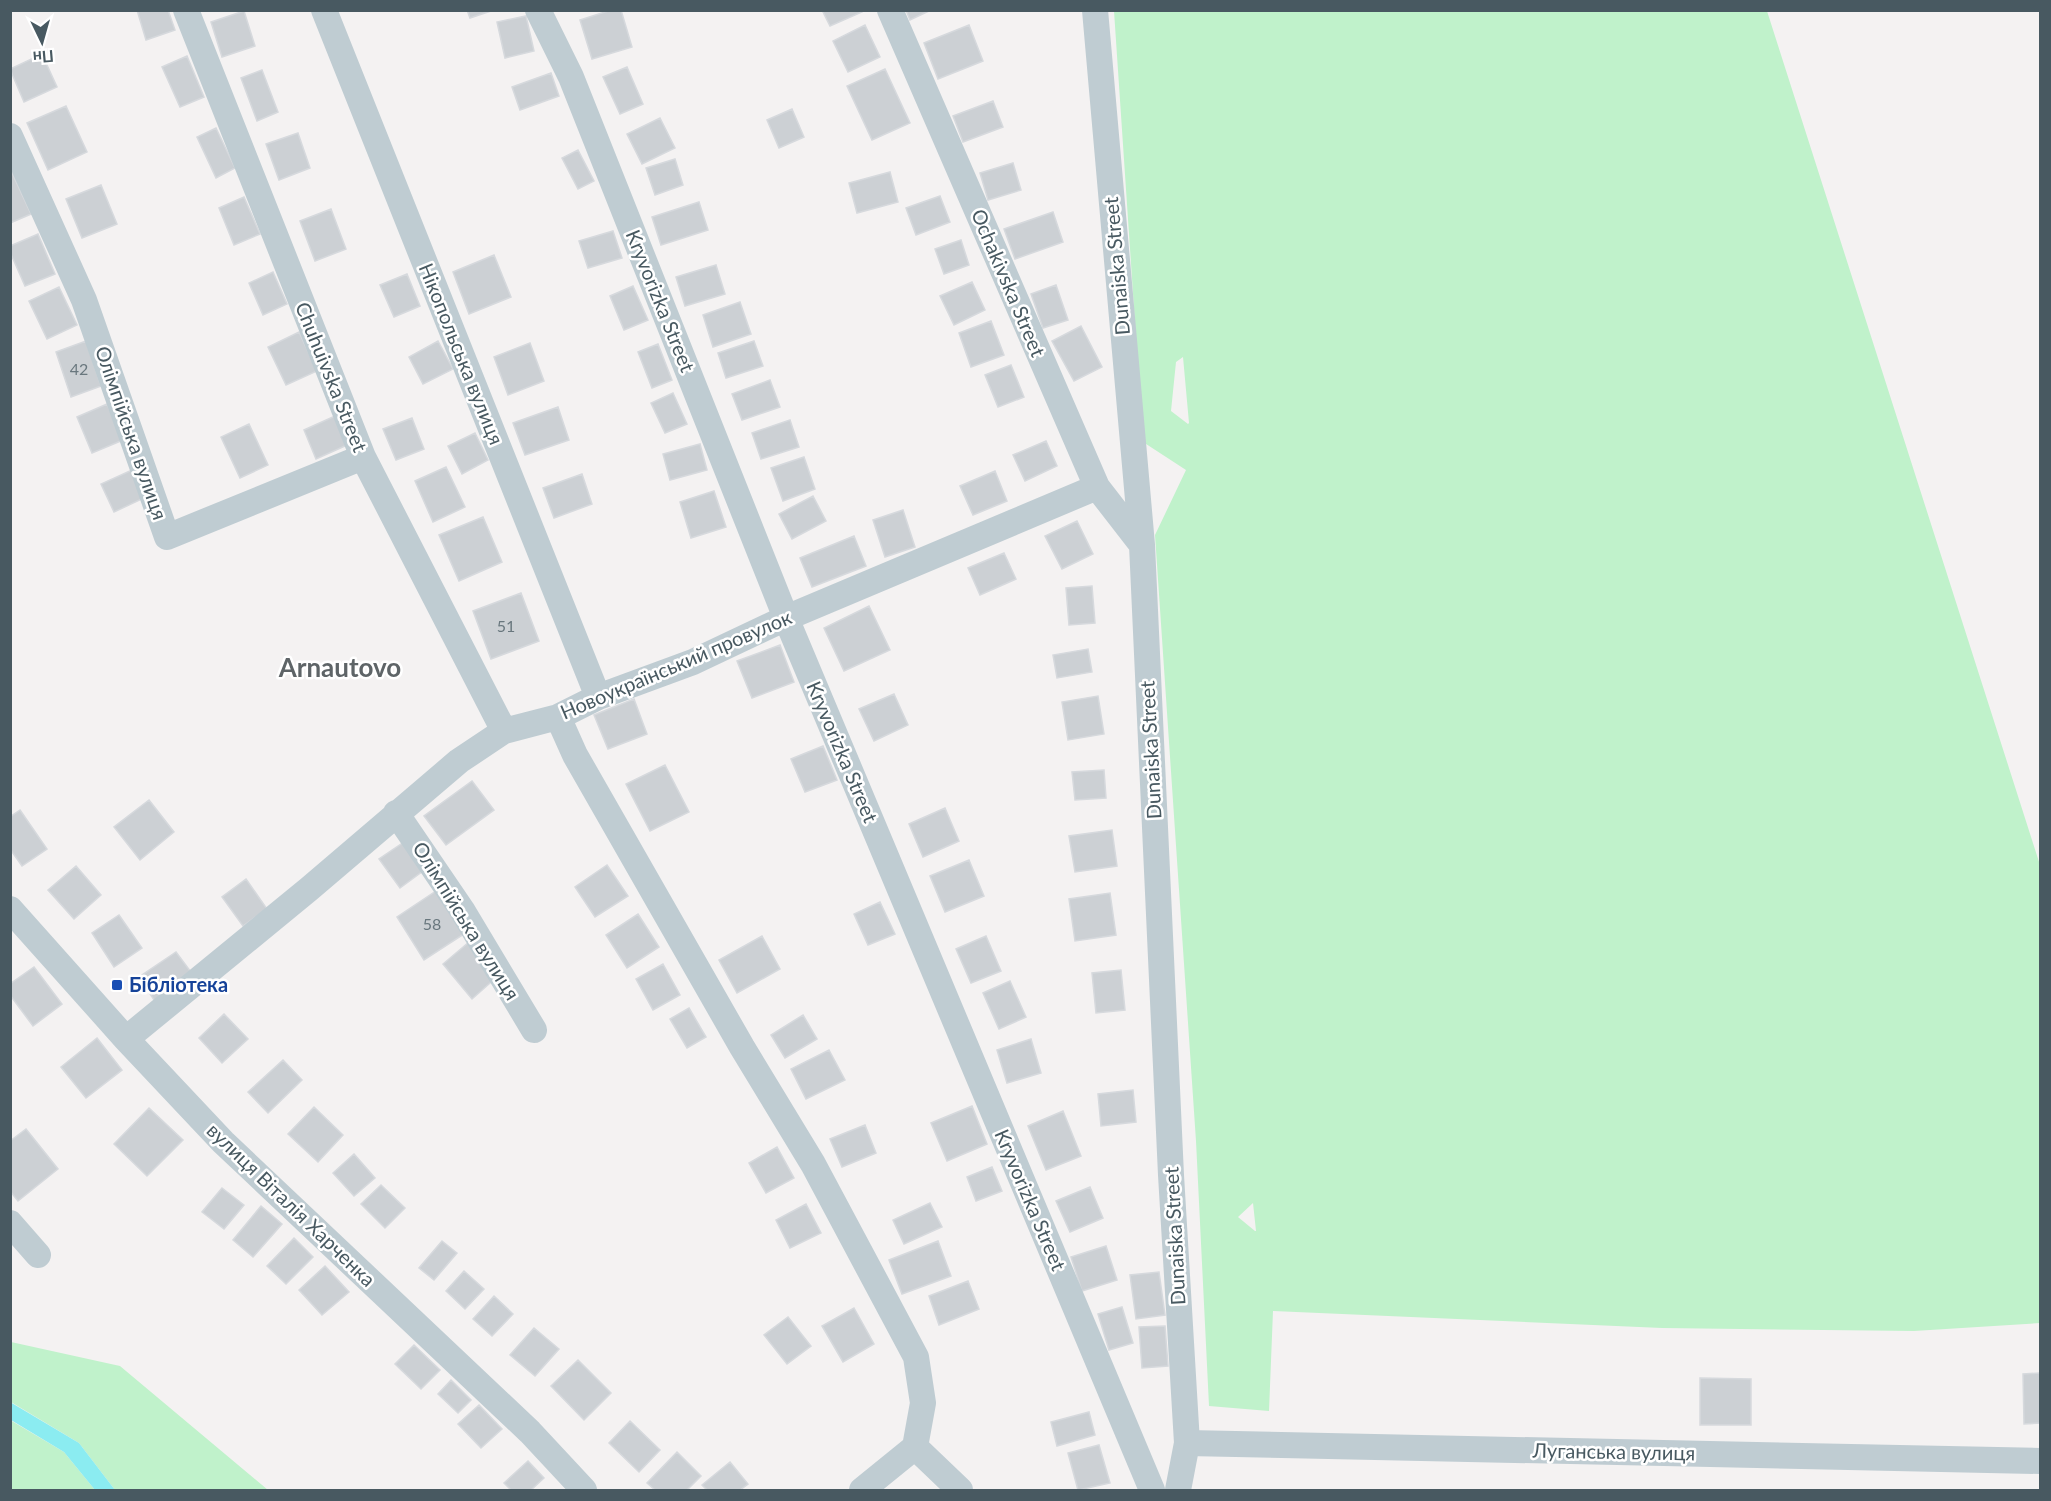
<svg xmlns="http://www.w3.org/2000/svg" width="2051" height="1501" viewBox="0 0 2051 1501" font-family="Lato,sans-serif">
<style>
.green{fill:#c0f2cb;fill-rule:evenodd}
.water{fill:#8becf1}
.building{fill:#ccd0d4;stroke:#d6d9dd;stroke-width:1.5}
.lines{fill:none;stroke-linecap:round;stroke-linejoin:round}
.minor{stroke:#bfccd2;stroke-width:26}
.transit-dot{fill:#1a4fb4;stroke:#fff;stroke-width:2}
.labels{text-anchor:middle;stroke-width:5;stroke-linejoin:round;paint-order:stroke}
.number-label{font-size:16px;fill:#69777e}
.street-label{font-size:20px;fill:#485961;stroke:#fff}
.transit-label{font-size:20px;font-weight:bold;fill:#164399;stroke:#fff;text-anchor:start}
.district-label{font-size:26px;font-weight:bold;fill:#5e6467;stroke:#fff}
</style>
<rect width="100%" height="100%" fill="#f4f2f2"/>
<path class="green" d="M1114,11H1767L2040,865V1323L1914,1331L1662,1328L1273,1311L1269,1411L1209,1406L1196,1141L1155,535L1186,470L1143,442ZM1183,357L1189,423L1188,424L1171,411L1176,362ZM1253,1203L1256,1231H1255L1238,1217Z
M11,1342L120,1366L268,1490H115L79,1443L11,1402Z
M10,1420L64,1452L95,1490H11Z"/>
<path class="water" d="M10,1402L79,1443L115,1490H95L64,1452L11,1420Z"/>
<path class="building" d="M137,10H168L175,30L146,40Z
M467,10H494L470,18Z
M611,10H621L632,47L592,59L580,20Z
M822,10H861L862,12L830,26Z
M906,10H931L910,20Z
M244,11L255,46L222,57L211,22Z
M526,16L534,51L505,58L497,22Z
M865,25L880,57L848,72L833,41Z
M969,25L983,61L938,79L924,43Z
M42,54L57,87L24,102L10,69Z
M187,56L204,97L180,107L162,67Z
M627,67L643,104L620,114L603,77Z
M885,69L910,123L872,140L847,86Z
M262,70L278,112L257,121L241,78Z
M551,73L559,96L520,110L512,87Z
M993,101L1003,127L963,142L953,116Z
M66,106L87,152L48,170L27,123Z
M792,109L804,137L779,148L767,120Z
M660,118L675,148L642,164L627,134Z
M216,128L235,168L216,178L197,137Z
M298,133L310,168L279,180L266,144Z
M578,150L594,181L578,189L562,158Z
M675,159L683,185L655,195L646,168Z
M1013,163L1021,190L988,200L980,173Z
M890,172L898,202L857,213L849,183Z
M12,173L31,214L10,223V174Z
M101,185L117,224L82,238L66,199Z
M940,196L950,222L916,235L906,208Z
M244,197L260,234L234,245L219,208Z
M699,202L708,230L661,245L652,217Z
M331,209L346,249L315,261L300,221Z
M1053,212L1063,242L1015,259L1004,229Z
M613,231L622,258L588,268L579,241Z
M38,234L55,274L25,286L10,252V246Z
M961,240L969,265L944,274L935,249Z
M494,255L511,297L469,314L453,272Z
M716,265L725,294L685,306L676,277Z
M273,272L287,304L263,315L249,283Z
M407,274L420,306L394,317L380,285Z
M972,282L985,310L954,325L940,296Z
M1056,285L1068,320L1043,328L1031,294Z
M633,286L648,320L624,330L610,296Z
M59,287L77,325L47,339L29,301Z
M740,302L751,334L713,347L703,315Z
M991,321L1004,355L971,367L959,333Z
M1081,326L1102,367L1074,381L1052,341Z
M299,332L317,371L286,385L268,347Z
M86,341L101,386L71,397L56,352Z
M438,341L453,369L423,384L409,357Z
M754,341L763,366L726,378L718,353Z
M530,343L544,381L508,395L494,357Z
M658,344L672,380L652,388L638,352Z
M1011,365L1024,397L998,407L985,375Z
M770,380L780,407L742,420L732,394Z
M673,393L687,424L665,433L651,403Z
M107,404L123,440L92,453L77,417Z
M558,407L569,440L525,455L513,423Z
M335,416L347,445L316,459L304,430Z
M412,418L424,449L396,460L383,429Z
M790,420L799,447L761,459L752,433Z
M249,424L268,465L240,478L221,437Z
M475,433L488,460L462,474L448,446Z
M1046,441L1057,466L1025,481L1013,455Z
M700,444L707,470L670,480L663,454Z
M804,457L815,489L783,501L771,468Z
M446,467L465,507L433,522L415,481Z
M132,470L144,498L114,512L101,484Z
M995,471L1007,501L973,515L960,486Z
M582,474L592,504L554,518L543,488Z
M714,491L726,527L691,538L680,502Z
M813,496L826,521L792,539L779,514Z
M903,510L915,547L885,557L873,520Z
M483,517L502,562L459,581L439,535Z
M1077,521L1093,554L1062,569L1045,536Z
M854,536L866,566L812,587L800,558Z
M1004,553L1016,579L980,595L968,568Z
M1092,586L1095,623L1069,625L1066,588Z
M521,593L539,641L491,659L473,611Z
M869,606L890,650L844,671L824,628Z
M780,645L794,682L752,698L737,661Z
M1088,649L1092,672L1057,678L1053,655Z
M894,694L908,725L874,741L859,709Z
M1098,696L1104,734L1068,740L1062,702Z
M634,699L647,734L608,749L594,715Z
M823,746L837,780L805,792L791,759Z
M665,765L689,812L650,831L626,784Z
M1104,770L1106,798L1075,800L1072,772Z
M472,781L494,810L446,845L424,816Z
M149,800L174,832L140,860L114,827Z
M945,808L959,841L923,857L909,824Z
M20,810L47,849L22,866L10,849V817Z
M1112,830L1117,866L1075,872L1069,836Z
M407,840L427,868L400,888L379,859Z
M969,860L984,896L945,912L930,876Z
M607,865L628,896L595,917L575,887Z
M76,866L101,895L74,919L48,890Z
M246,879L267,909L243,926L222,897Z
M439,889L467,932L424,960L397,917Z
M1110,893L1116,935L1075,941L1069,899Z
M880,902L895,934L868,945L854,914Z
M638,914L659,947L627,968L606,935Z
M119,915L142,948L114,967L92,933Z
M762,936L780,969L737,993L719,960Z
M986,936L1001,971L971,983L956,949Z
M469,942L498,976L472,999L443,964Z
M176,952L194,976L156,1003L139,977Z
M663,964L680,995L653,1010L636,979Z
M34,967L62,1004L33,1026L10,995V984Z
M1121,970L1125,1010L1096,1013L1092,973Z
M1010,981L1026,1017L999,1029L983,993Z
M689,1008L706,1037L687,1048L670,1019Z
M224,1014L248,1039L222,1063L199,1038Z
M803,1015L817,1039L785,1058L771,1035Z
M97,1038L122,1070L86,1098L61,1067Z
M1031,1039L1041,1073L1007,1083L997,1050Z
M829,1050L845,1080L806,1099L791,1069Z
M283,1060L302,1080L268,1113L248,1092Z
M1133,1090L1136,1122L1101,1126L1098,1094Z
M972,1106L987,1144L947,1161L931,1123Z
M314,1107L343,1135L318,1162L288,1134Z
M149,1108L183,1140L147,1176L114,1144Z
M1063,1111L1081,1156L1046,1170L1028,1126Z
M865,1125L876,1153L842,1167L830,1139Z
M26,1129L58,1169L18,1201L10,1191V1141Z
M777,1147L794,1178L766,1193L749,1163Z
M354,1154L375,1178L354,1196L333,1173Z
M992,1167L1002,1191L976,1201L967,1177Z
M381,1185L405,1208L385,1228L361,1204Z
M1090,1187L1103,1218L1070,1232L1056,1201Z
M222,1188L244,1205L224,1229L202,1212Z
M930,1203L942,1227L904,1244L893,1220Z
M806,1204L821,1233L790,1248L776,1220Z
M261,1206L282,1224L253,1257L233,1240Z
M294,1238L313,1257L286,1284L267,1266Z
M442,1241L457,1253L434,1280L419,1268Z
M938,1241L951,1276L902,1294L889,1260Z
M1106,1246L1117,1280L1082,1291L1071,1257Z
M325,1266L349,1292L322,1315L299,1290Z
M464,1271L484,1289L465,1309L446,1291Z
M1159,1272L1165,1315L1136,1319L1130,1275Z
M968,1281L979,1309L939,1325L929,1296Z
M494,1296L513,1314L492,1336L473,1319Z
M1122,1307L1133,1343L1109,1350L1098,1314Z
M854,1308L874,1344L843,1362L822,1326Z
M788,1317L811,1346L787,1364L764,1335Z
M1165,1326L1168,1366L1142,1368L1139,1327Z
M534,1328L559,1349L535,1376L510,1355Z
M414,1345L440,1370L421,1389L395,1364Z
M578,1360L611,1393L584,1420L551,1386Z
M2040,1373V1423L2024,1424L2023,1374Z
M1700,1378L1751,1379V1425H1700Z
M451,1380L471,1400L458,1413L438,1394Z
M479,1405L502,1429L481,1448L458,1424Z
M1089,1412L1095,1435L1057,1446L1051,1422Z
M630,1421L660,1450L639,1472L609,1443Z
M1099,1445L1110,1483L1078,1490L1068,1453Z
M677,1452L701,1476L687,1490H655L647,1483Z
M528,1461L544,1478L531,1490H511L504,1483Z
M730,1462L748,1484L740,1490H707L702,1485Z"/>
<g class="lines">
<path class="minor" d="M186,10L363,457L504,731
M324,10L598,697
M538,10L571,77L786,618L1152,1490
M890,10L1097,487L1142,545
M1095,10L1142,545L1171,1175L1187,1443L1178,1490
M10,136L84,300L167,537L363,457
M558,717L575,755L742,1047L813,1164L916,1357L923,1403L915,1447
M396,813L462,910L534,1030
M10,909L126,1039L223,1142L530,1432L584,1490
M126,1039L309,889L459,761L504,731L558,717L598,697L693,662L786,618L1097,487
M10,1223L38,1255
M1187,1443L2040,1461
M915,1447L960,1490
M862,1490L915,1447"/>
</g>
<rect class="transit-dot" x="111" y="979" width="12" height="12" rx="3"/>
<g class="labels">
<g class="number-label">
<text x="79" y="375">42</text>
<text x="506" y="632">51</text>
<text x="432" y="930">58</text>
</g>
<g class="street-label">
<text transform="translate(1117 266) rotate(-95)" y="7">Dunaiska Street</text>
<text transform="translate(1008 283) rotate(67)" y="7">Ochakivska Street</text>
<text transform="translate(660 301) rotate(68)" y="7">Kryvorizka Street</text>
<text transform="translate(461 354) rotate(68)" y="7">Нікопольська вулиця</text>
<text transform="translate(331 377) rotate(68)" y="7">Chuhuivska Street</text>
<text transform="translate(131 433) rotate(71)" y="7">Олімпійська вулиця</text>
<text transform="translate(676 665) rotate(-23)" y="7">Новоукраїнський провулок</text>
<text transform="translate(1151 750) rotate(-93)" y="7">Dunaiska Street</text>
<text transform="translate(842 752) rotate(67)" y="7">Kryvorizka Street</text>
<text transform="translate(466 921) rotate(58)" y="7">Олімпійська вулиця</text>
<text transform="translate(1030 1200) rotate(67)" y="7">Kryvorizka Street</text>
<text transform="translate(291 1205) rotate(44)" y="7">вулиця Віталія Харченка</text>
<text transform="translate(1175 1236) rotate(-93)" y="7">Dunaiska Street</text>
<text transform="translate(1614 1452) rotate(1)" y="7">Луганська вулиця</text>
</g>
<g class="transit-label">
<text x="129" y="992">Бібліотека</text>
</g>
<g class="district-label">
<text x="340" y="677">Arnautovo</text>
</g>
</g>
<rect width="2051" height="1501" fill="none" stroke="#485961" stroke-width="24"/>
<g transform="translate(42 42) rotate(175)" stroke="#ffffff" stroke-width="4.5" paint-order="stroke">
<path d="M0-4.5L10 22L0 15L-10 22Z" fill="#485961"/>
<text y="-9" font-size="16" font-weight="bold" text-anchor="middle" fill="#485961">Пн</text>
</g>
</svg>
